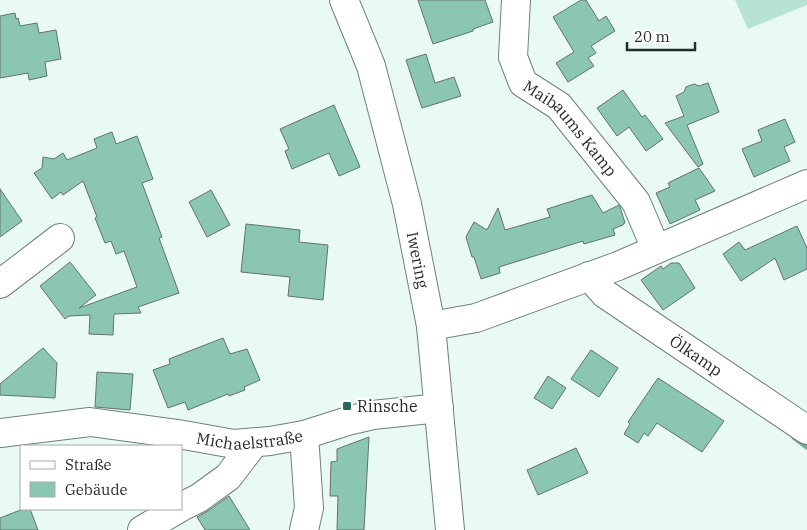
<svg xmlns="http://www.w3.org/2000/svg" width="807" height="530" viewBox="0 0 807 530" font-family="'IBM Plex Serif',serif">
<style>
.green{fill:#b7e3d5}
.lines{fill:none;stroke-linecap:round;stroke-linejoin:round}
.stream{stroke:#72ab9a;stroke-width:7}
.building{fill:#8bc6b4;stroke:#64726d}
.minor-casing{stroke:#707f7a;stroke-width:30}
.minor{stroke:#fff;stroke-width:28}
.poi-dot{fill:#286a59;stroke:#fff;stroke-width:2}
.labels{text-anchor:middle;stroke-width:4.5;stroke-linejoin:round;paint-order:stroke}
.street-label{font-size:16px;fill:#262c2a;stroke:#fff}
.poi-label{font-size:16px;fill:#262c2a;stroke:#fff;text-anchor:start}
</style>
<rect width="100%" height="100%" fill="#e9faf4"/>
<path class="green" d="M735,0H807V5L748,29Z"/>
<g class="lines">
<path class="stream" d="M795,437L807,446"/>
</g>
<path class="building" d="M418,0H485L493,22L473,29V31L433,44Z
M581,0H586L599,21L606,16L615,31L591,46L596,53L588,58L594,66L568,82L556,63L574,52L553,17Z
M15,13L16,19L18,18L20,26L37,23L39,33L56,30L61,59L45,62L47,76L29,80L28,73L0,78V16Z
M426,54L435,83L454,77L461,96L422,108L406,60Z
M708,83L719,112L687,125L703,164L698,167L665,123L684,116L676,96L684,92L686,87L694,84L699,86Z
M623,90L642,117L645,115L663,139L646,151L629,127L617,136L597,108Z
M334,105L360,167L339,176L329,153L292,169L285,151L289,149L280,129Z
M785,119L795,142L784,147L790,161L754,177L742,149L762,141L758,130Z
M112,132L116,144L137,136L153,179L142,183L162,237L159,238L179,293L138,307L141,313L114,314L113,335L89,334L90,315L69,316L65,319L40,286L70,262L96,295L79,308L137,287L124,251L116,254L111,241L105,243L95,218L97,217L83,181L63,195L61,192L52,199L34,173L42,168L43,157L54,159L63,153L67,160L97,148L94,139Z
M699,168L715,191L695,200L700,210L670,224L656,193L670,187L668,183Z
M0,189L22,221L0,237Z
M211,190L230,225L207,237L189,202Z
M592,195L603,213L619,205L620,207L625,223L623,224V225L613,229L615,235L584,244L583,241L499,267L500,273L481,279L474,257H472L466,237L474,222L487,230L498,208L505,230L550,217L547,209Z
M246,224L300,230L299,242L328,245L323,300L288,296L290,277L241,272Z
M797,226L807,248V269L784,280L775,258L741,281L723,254L739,242L745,250Z
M671,263H679L695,288L663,310L641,280L661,266L663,269Z
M223,338L230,354L247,349L260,380L244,387L245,390L229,396L228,394L188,410L185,402L168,408L153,370L170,364L169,359Z
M43,348L57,363L55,398L0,395V384Z
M591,350L618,368L599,397L571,379Z
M97,372L133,374L130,410L95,407Z
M548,376L566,388L552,409L534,398Z
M658,378L724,421L702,452L657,423L648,436L644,433L638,443L624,434L630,424L628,422Z
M369,437L364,530H337L338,496H330L331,462L337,461V449Z
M576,448L588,473L538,495L527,470Z
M229,496L250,530H205L197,517L208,511Z
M23,509H30L38,530H0V518Z"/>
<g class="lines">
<g class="minor-casing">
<g id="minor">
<path id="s1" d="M344,0L371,66L407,204L431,326L450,530"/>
<path id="s2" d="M516,0L513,57L523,83L559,106L636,202L656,249"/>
<path id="s3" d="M589,276L605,294L807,430"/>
<path d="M0,284L60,238"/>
<path d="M431,326L476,318L618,266L807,184"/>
<path id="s4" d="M0,433L90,422L178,434L234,444L270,441L304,435L351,420L373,415L439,408"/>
<path d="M304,435L309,508L304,530"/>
<path d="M181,507L199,498L228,477L254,443"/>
<path d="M142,530L178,509"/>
</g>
</g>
<use href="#minor" class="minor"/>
</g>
<rect class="poi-dot" x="342" y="401" width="10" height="10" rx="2.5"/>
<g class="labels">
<g class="street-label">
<text dy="6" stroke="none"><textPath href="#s2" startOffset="151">Maibaums Kamp</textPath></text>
<text dy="6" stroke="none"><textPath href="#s1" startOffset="271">Iwering</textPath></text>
<text dy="6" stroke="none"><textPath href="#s3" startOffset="134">Ölkamp</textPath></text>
<text dy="6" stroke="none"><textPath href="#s4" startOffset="252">Michaelstraße</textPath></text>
</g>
<g class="poi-label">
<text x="357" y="412">Rinsche</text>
</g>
</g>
<rect x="20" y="445" width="162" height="65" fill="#ffffff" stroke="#a8abaa"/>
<rect x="30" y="461" width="25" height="8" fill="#ffffff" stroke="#a8abaa"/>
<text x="65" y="470" font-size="15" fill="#262c2a">Straße</text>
<rect x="30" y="482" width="25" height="15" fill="#8bc6b4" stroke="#a8abaa"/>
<text x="65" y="495" font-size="15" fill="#262c2a">Gebäude</text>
<path d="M627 42v8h68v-8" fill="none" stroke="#262c2a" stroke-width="2.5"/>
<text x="634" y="42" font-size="15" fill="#262c2a" stroke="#ffffff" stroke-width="4" paint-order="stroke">20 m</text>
</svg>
